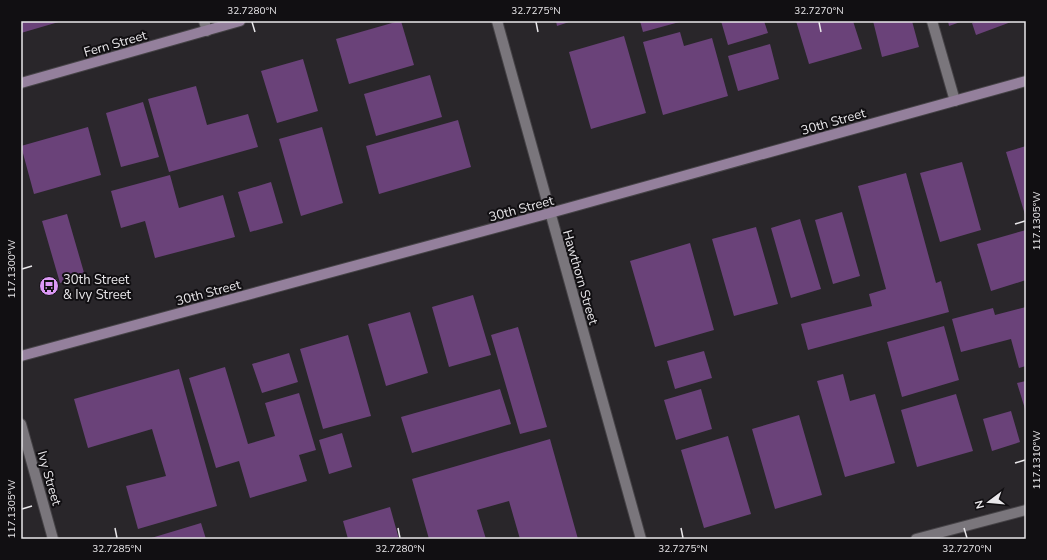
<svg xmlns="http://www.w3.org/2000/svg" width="1047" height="560" viewBox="0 0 1047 560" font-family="'Nunito Sans',sans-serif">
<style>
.building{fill:#6a4279}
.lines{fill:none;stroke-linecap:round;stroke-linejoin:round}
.lane-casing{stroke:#464347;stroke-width:12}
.street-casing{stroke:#464347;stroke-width:12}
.secondary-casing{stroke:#464347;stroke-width:12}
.lane{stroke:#7a767c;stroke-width:10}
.street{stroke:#7a767c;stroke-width:10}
.secondary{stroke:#94809c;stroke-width:10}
.ticks{fill:none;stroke:#e9e7ea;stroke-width:1.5}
.labels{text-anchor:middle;stroke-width:4;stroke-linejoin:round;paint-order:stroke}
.street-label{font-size:13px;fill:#e9e7ea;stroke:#110f12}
.poi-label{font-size:13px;fill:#e9e7ea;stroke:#110f12;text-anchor:start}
.neatline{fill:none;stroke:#e9e7ea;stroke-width:1.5}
.ticks-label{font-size:10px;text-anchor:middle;fill:#e9e7ea}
</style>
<rect width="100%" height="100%" fill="#29262a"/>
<path class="building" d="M21,21H62L21,33Z
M399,21H401L414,65L349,84L336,39Z
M556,21H572L557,26Z
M640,21H683L643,32Z
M721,21H764L768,33L728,45Z
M796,21H853L862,49L809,64Z
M873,21H912L919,47L882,57Z
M948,21H963L949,26Z
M978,21H1011V22L976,35L972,23Z
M680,32L684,46L712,38L728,96L663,115L643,42Z
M624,36L646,113L591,129L569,52Z
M770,44L779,79L738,91L728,56Z
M303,59L318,111L277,123L261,71Z
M430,75L442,117L376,136L364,94Z
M196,86L207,125L248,114L258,147L169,172L148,99Z
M143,102L159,157L121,167L106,113Z
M458,120L471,167L379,194L366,146Z
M88,127L101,175L34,194L21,146Z
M322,127L343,203L301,216L279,139Z
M1026,146V218L1006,152Z
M962,162L981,230L940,242L920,173Z
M906,173L936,283L941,281L949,312L808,350L801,324L872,306L869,294L886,289L858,186Z
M170,175L179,208L223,195L235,237L155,258L145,221L121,228L111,191Z
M271,182L283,223L250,232L238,192Z
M842,212L860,276L833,284L815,220Z
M67,214L85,276L60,283L42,221Z
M800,219L821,289L791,298L771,228Z
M756,227L778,304L734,316L712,239Z
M1026,230V280L991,291L977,244Z
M690,243L714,330L655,347L630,261Z
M473,295L491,355L449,367L432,307Z
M1026,307V366L1019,368L1011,339L961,352L952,319L993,308L995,315Z
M410,312L428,373L386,386L368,324Z
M944,326L959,380L902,397L887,342Z
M518,327L547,427L520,434L491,335Z
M348,335L371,416L323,429L300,349Z
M704,351L712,378L675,389L667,361Z
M289,353L298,382L262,393L252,364Z
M225,367L248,444L275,436L265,403L299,393L316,450L299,455L307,481L250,498L239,461L216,468L189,378Z
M179,369L217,506L138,529L126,486L166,476L152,429L88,448L74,399Z
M843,374L850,401L875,394L895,463L845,477L817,381Z
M1026,381V412L1017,383Z
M500,389L511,424L412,453L401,417Z
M701,389L712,429L676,440L664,400Z
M956,394L973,451L917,467L901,410Z
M1011,411L1020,442L992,451L983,419Z
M799,415L822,495L775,509L752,429Z
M342,433L352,467L329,474L319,440Z
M728,436L751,514L704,528L681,450Z
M550,439L578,539H520L509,501L477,510L486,539H429L412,479Z
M390,507L399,539H348L343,521Z
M201,523L206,539H148Z"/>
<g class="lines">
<g class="lane-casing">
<path id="lane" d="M204,21L207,31
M932,21L955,101"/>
</g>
<g class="street-casing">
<path id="street" d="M497,21L641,539
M21,424L53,539
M916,539L1026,510"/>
</g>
<g class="secondary-casing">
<path id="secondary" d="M21,83L240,21
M21,356L550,213L1026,81"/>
</g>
<use href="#lane" class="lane"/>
<use href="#street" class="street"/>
<use href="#secondary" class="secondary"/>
</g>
<path class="ticks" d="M252,22L255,32M536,22L538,32M819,22L821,32M1015,224L1025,221M22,269L32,266M1015,463L1025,460M22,509L32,506M115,528L117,538M398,528L400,538M681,528L683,538M964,528L967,538"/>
<defs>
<g id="bus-disc" transform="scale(1)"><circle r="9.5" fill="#dc99f5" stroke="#110f12"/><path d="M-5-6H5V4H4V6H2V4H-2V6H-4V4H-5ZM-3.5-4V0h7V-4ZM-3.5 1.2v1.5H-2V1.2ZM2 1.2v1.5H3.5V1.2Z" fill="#111"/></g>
</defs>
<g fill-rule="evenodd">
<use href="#bus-disc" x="49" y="286"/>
</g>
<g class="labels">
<g class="street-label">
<text transform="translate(115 43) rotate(-16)" y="5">Fern Street</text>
<text transform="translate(833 121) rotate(-16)" y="5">30th Street</text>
<text transform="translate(521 208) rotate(-15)" y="5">30th Street</text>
<text transform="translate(581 277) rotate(74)" y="5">Hawthorn Street</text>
<text transform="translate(208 292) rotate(-15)" y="5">30th Street</text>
<text transform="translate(50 478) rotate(74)" y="5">Ivy Street</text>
</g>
<g class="poi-label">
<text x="63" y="284">30th Street<tspan x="63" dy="15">&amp; Ivy Street</tspan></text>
</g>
</g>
<rect width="1047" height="560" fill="none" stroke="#110f12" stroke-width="44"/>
<g transform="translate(989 502) rotate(254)" stroke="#110f12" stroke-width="3" paint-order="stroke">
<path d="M0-3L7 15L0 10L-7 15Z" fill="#e9e7ea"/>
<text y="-6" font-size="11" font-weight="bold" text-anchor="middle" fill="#e9e7ea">N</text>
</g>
<rect x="22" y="22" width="1003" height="516" class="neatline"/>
<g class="ticks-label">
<text x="252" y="14">32.7280°N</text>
<text x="536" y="14">32.7275°N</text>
<text x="819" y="14">32.7270°N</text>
<text transform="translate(1036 221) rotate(-90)" y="4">117.1305°W</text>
<text transform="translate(11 269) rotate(-90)" y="4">117.1300°W</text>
<text transform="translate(1036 460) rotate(-90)" y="4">117.1310°W</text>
<text transform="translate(11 509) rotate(-90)" y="4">117.1305°W</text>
<text x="117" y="552">32.7285°N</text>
<text x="400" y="552">32.7280°N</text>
<text x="683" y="552">32.7275°N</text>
<text x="967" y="552">32.7270°N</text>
</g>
</svg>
